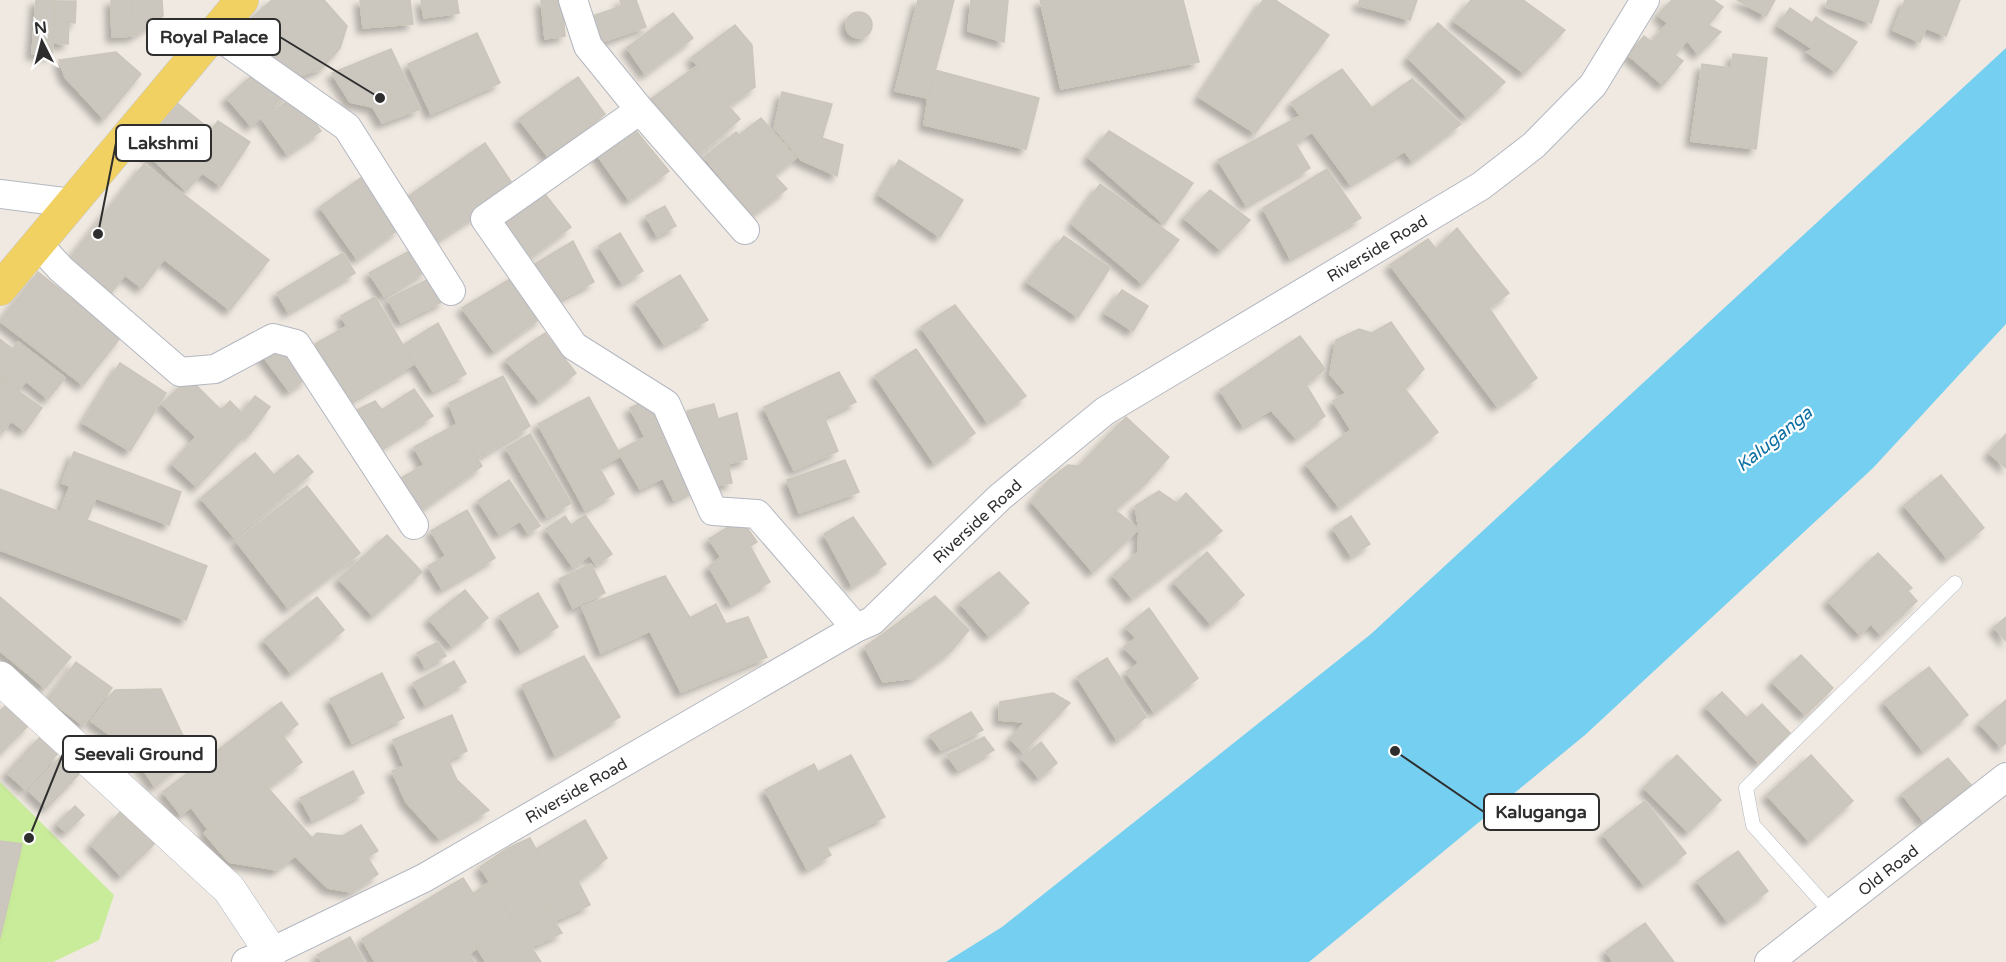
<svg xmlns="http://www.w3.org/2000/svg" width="2006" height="962" viewBox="0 0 2006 962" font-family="'Varela Round',sans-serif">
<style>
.pitch{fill:#c9ec9a}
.water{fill:#75cff0}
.building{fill:#cbc7bf;stroke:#cbc5ba;stroke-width:1.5;filter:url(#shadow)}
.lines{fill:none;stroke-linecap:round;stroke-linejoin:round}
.service-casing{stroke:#b4b7c1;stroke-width:15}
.minor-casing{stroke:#b4b7c1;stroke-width:30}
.tertiary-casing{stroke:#b4b7c1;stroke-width:34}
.primary-casing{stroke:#c9c9c9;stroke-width:34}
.service{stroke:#fff;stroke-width:14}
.minor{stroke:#fff;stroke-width:28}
.tertiary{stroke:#fff;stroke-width:33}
.primary{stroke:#f2d163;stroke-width:33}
.labels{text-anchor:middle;stroke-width:4.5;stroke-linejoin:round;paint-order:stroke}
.street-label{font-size:16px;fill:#2e2e2e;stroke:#fff}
.water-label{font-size:18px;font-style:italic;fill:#0d6fa3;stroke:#fff}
.leader{fill:none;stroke:#2e2e2e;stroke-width:2}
.callout-dot{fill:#2e2e2e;stroke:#fff;stroke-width:2}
.callout{fill:#fff;stroke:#2e2e2e;stroke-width:2}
.callout-label{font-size:18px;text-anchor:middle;font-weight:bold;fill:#2e2e2e}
</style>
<defs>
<filter id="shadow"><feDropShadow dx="-5.5" dy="5.5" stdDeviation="3" flood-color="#0004"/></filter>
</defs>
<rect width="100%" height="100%" fill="#efe9e1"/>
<path class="pitch" d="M0,782L114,895L99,940L53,962H0Z"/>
<path class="water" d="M2006,48V324L1873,468L1585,735L1309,962H946L1002,927L1371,634Z"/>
<path class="building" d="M36,0H56L52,55L32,54Z
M111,0H132L133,36L112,37Z
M132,0H162L163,16L133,36Z
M272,0H324L347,26L340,48L321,69L297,77L235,33Z
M360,0H410L413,24L363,28Z
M421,0H457L459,13L424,18Z
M541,0H562L565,36L545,39Z
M620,0H636L646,27L599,43L590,17L622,6Z
M918,0H954L928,98L895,91Z
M971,0H1008L1004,42L968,31Z
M1040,0H1183L1199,62L1061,89Z
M1263,0H1275L1329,35L1255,133L1199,97Z
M1360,0H1417L1410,20L1358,5Z
M1471,0H1523L1565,30L1524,73L1454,21Z
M1672,0H1713L1723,7L1708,25L1721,32L1698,54L1687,40L1658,15Z
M1737,0H1775L1766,16Z
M1828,0H1879L1871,23L1826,7Z
M1905,0H1960L1946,36L1926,28L1920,42L1893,30Z
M55,1H76L75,23L54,21Z
M1790,8L1812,23L1816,17L1828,25L1813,49L1778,26Z
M846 25a13 13 0 1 1 26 0a13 13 0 1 1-26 0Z
M673,13L693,38L645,74L627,48Z
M54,21L69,22L68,44L53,43Z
M1438,23L1505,82L1467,117L1408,58Z
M1667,24L1687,40L1675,55L1683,61L1663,85L1628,55L1644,36L1652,42Z
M735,25L752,45L755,87L728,106L694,68L698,66L691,58Z
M1828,25L1857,42L1836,72L1807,52L1813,49Z
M477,33L500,83L431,114L408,64Z
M391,49L420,109L382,123L373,107L350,102L332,73Z
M116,52L141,74L104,119L65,77L59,60Z
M1733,54L1767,58L1756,149L1691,141L1702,64L1731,68Z
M694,68L740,119L699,154L651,99Z
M1342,69L1405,151L1350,184L1291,103Z
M935,70L1039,98L1026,149L924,125L928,98Z
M254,74L289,92L251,126L227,98Z
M578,77L605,114L549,158L519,119Z
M1412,79L1461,124L1412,161L1372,108Z
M782,92L832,104L822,138L843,145L837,176L801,160L774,128Z
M296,95L321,131L287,154L262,119Z
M176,102L211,130L218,121L250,142L221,186L202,173L186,191L139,146Z
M1300,116L1312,132L1295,143L1310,168L1246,205L1218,160Z
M761,118L796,158L774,175L787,189L752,215L704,157L736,132L739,135Z
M632,126L669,171L629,200L593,149Z
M1109,131L1193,183L1164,224L1088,157Z
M485,143L516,189L431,244L403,200Z
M899,160L963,200L940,237L879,195Z
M144,164L269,260L230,310L164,259L142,288L125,275L107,298L65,265Z
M1327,169L1361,218L1290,258L1263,208Z
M362,177L399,229L357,259L320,207Z
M1100,184L1179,240L1143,284L1072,224Z
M541,189L571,227L526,260L491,226Z
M1210,190L1250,220L1221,250L1184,218Z
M665,206L676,226L657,236L646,216Z
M1457,228L1509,293L1489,308L1537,378L1497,406L1390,265L1428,239L1436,249Z
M620,233L643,271L622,283L599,246Z
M1064,236L1110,268L1078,317L1027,282Z
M573,241L594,282L556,301L535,264Z
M415,248L427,270L384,296L369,273Z
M343,253L355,273L288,312L277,293Z
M38,272L121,337L83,385L0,321Z
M680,275L708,320L664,344L636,302Z
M515,276L542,317L494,351L462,308Z
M431,278L444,301L401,322L388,299Z
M1122,290L1148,306L1133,331L1105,313Z
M375,297L414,364L380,384L341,316Z
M955,305L1026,396L987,422L921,327Z
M1391,322L1424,369L1405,389L1351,430L1333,401L1346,393L1330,374L1336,340L1359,329L1372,333Z
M438,323L466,374L433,391L403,345Z
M347,326L380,384L349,402L315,344Z
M545,333L576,373L539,401L506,360Z
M1300,336L1325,369L1306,385L1325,416L1296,438L1271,410L1243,426L1220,390Z
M276,338L307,378L289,391L259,351Z
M0,339L13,349L18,342L65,378L48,399L26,381L19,390L0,377Z
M916,349L975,433L934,463L875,376Z
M120,363L166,393L130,451L83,423Z
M839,372L856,402L824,417L838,451L794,470L764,407Z
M503,376L530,426L478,458L457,424L449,403Z
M0,378L42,408L25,431L11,421L3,432L0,430Z
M189,378L221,410L230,401L242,413L255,396L270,407L249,435L247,433L197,487L172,464L196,437L162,404Z
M414,389L433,416L382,447L355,411L375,401L382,410Z
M1405,389L1438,432L1339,507L1306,464Z
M589,397L621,456L599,467L614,494L585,510L538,424Z
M653,397L697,488L674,500L663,478L640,489L618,451L645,437L630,408Z
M714,404L718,419L737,413L747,459L728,464L732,483L707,488L691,440L687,411Z
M1126,417L1169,457L1145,484L1100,444Z
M457,424L482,466L416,513L396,481L424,465L414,447Z
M530,434L571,503L547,517L506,448Z
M2006,434V468L1989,453Z
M1100,444L1145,484L1115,510L1079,466Z
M74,452L181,492L169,525L96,498L87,520L207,566L186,620L0,550V489L60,512L70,486L62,483Z
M255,453L274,475L298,455L313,472L234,537L201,498Z
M845,460L859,492L799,513L787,480Z
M1068,465L1079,466L1115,510L1139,529L1093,572L1032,502L1048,481Z
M1941,475L1984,528L1947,558L1904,505Z
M509,480L540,526L528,533L520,521L499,534L478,501Z
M307,486L360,553L288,608L236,541Z
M1159,491L1177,503L1186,493L1222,531L1132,598L1113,575L1138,552L1139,529L1135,506Z
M467,510L495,558L442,589L428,566L446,556L431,531Z
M585,515L612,554L596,565L590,555L573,567L546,529L565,516L571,525Z
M1351,516L1370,544L1351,556L1333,528Z
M853,517L886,564L852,586L824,534Z
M741,519L757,542L750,546L770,582L731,604L709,567L721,557L709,539Z
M387,535L422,572L373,616L339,579Z
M1207,552L1244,595L1211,624L1174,582Z
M1878,553L1912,588L1908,591L1917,601L1881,635L1871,624L1860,635L1828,601Z
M591,564L605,593L573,608L559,579Z
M999,572L1029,603L989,636L960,603Z
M665,576L690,618L716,604L726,624L748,617L767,657L681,692L650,631L666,624L643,584Z
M643,584L666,624L601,653L582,607Z
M465,590L488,618L452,646L429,619Z
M538,593L558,627L521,650L500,616Z
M935,596L969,630L951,651L909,615Z
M0,597L71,657L45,688L0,651Z
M317,597L344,630L291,673L264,640Z
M1149,608L1198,678L1154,712L1126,672L1139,663L1124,647L1136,638L1126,627Z
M909,615L951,651L914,678L883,682L865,647Z
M2006,617V641L1994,627Z
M438,642L446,656L425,667L417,653Z
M1801,655L1833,688L1805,715L1772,682Z
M584,656L620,717L555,755L522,685Z
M1107,658L1146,717L1117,740L1077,677Z
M454,661L466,682L425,705L413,683Z
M76,662L112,688L83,725L48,699Z
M1929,667L1968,715L1923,751L1884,702Z
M382,673L404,718L352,743L330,699Z
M161,689L192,755L155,787L129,749L91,721L115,690Z
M1722,692L1747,718L1762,704L1790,733L1759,763L1706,707Z
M1053,693L1070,703L1023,752L1010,739L1025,722L999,720L1000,702Z
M2006,700V743L2001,747L1979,723Z
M281,702L298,724L181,815L163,792Z
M7,704L29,725L0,753V711Z
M971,712L983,730L941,750L930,735Z
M452,715L467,751L448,760L457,780L406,802L392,771L404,766L393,740Z
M41,736L59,752L25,789L7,773Z
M283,736L302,762L209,831L191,807Z
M984,737L994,750L958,770L947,755Z
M1041,742L1057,763L1039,778L1022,758Z
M851,755L885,817L825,845L831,855L807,869L765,790L814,764L818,772Z
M1677,755L1721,800L1688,832L1644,788Z
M1811,755L1853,801L1809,841L1767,795Z
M61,756L80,773L47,808L29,791Z
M1948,758L1971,785L1924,822L1902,794Z
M353,771L364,793L312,820L300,798Z
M457,780L489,810L439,838L406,802Z
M268,788L312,838L295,856L277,870L229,862L204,833Z
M1645,801L1686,853L1644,885L1603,834Z
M75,806L84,815L66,832L57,824Z
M120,812L139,829L107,861L91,845Z
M585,820L607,858L578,881L590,905L554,921L545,906L563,899L536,849Z
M361,825L378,851L367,857L378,874L351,892L328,888L295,856L317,833L343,836Z
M139,829L156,842L121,876L107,861Z
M530,838L563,899L545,906L508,848Z
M0,841L22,844L0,938Z
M508,848L562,933L531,947L480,867Z
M1738,851L1768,891L1727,921L1697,881Z
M463,878L501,937L477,948L446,888Z
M489,882L531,947L541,962H486L477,948L501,937L473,894Z
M446,888L477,948L469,954L474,962H375L362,939Z
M1645,923L1674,962H1613L1606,951Z
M350,937L364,962H322L317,955Z"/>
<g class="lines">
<g class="service-casing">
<path id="service" d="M1832,913L1753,825L1746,788L1955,583"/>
</g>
<g class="minor-casing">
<path id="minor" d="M573,0L588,46L640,110L745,230
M214,33L347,127L451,291
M640,110L485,219L574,346L666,404L713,511L757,514L856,628
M0,194L72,203
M37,243L61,269L180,372L215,369L273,338L296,344L414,525
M246,962L271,952L424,878L856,628L872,621L1000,497L1105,411L1481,186L1534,145L1593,85L1645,0
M1769,962L2006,777"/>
</g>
<g class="tertiary-casing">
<path id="tertiary" d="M0,678L229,889L271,952"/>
</g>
<g class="primary-casing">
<path id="primary" d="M0,289L242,0"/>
</g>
<use href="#service" class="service"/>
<use href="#minor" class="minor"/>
<use href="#tertiary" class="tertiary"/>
<use href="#primary" class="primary"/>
</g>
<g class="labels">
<g class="street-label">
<text transform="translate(1377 248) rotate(-31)" y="6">Riverside Road</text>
<text transform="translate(977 521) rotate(-43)" y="6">Riverside Road</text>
<text transform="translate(576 790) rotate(-30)" y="6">Riverside Road</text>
<text transform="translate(1888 870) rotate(-38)" y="6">Old Road</text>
</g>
<g class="water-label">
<text transform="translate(1774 439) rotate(-39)" y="6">Kaluganga</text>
</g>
</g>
<path class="leader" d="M380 98L280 37M98 234L116 143M29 838L63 754M1395 751L1484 812"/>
<g class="callout-dot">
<circle cx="380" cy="98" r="6"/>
<circle cx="98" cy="234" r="6"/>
<circle cx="29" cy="838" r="6"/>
<circle cx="1395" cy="751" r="6"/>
</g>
<g class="callout">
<rect x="147" y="19" width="133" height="36" rx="6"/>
<rect x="116" y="125" width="95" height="36" rx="6"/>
<rect x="63" y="736" width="153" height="36" rx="6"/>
<rect x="1484" y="794" width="115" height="36" rx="6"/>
</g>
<g class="callout-label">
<text x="214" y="43">Royal Palace</text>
<text x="163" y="149">Lakshmi</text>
<text x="139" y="760">Seevali Ground</text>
<text x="1541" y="818">Kaluganga</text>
</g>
<g transform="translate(42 42) rotate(354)" stroke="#ffffff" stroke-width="4.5" paint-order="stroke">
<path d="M0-4.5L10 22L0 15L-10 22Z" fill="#2e2e2e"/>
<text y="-9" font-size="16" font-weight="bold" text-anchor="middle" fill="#2e2e2e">N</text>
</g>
</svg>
